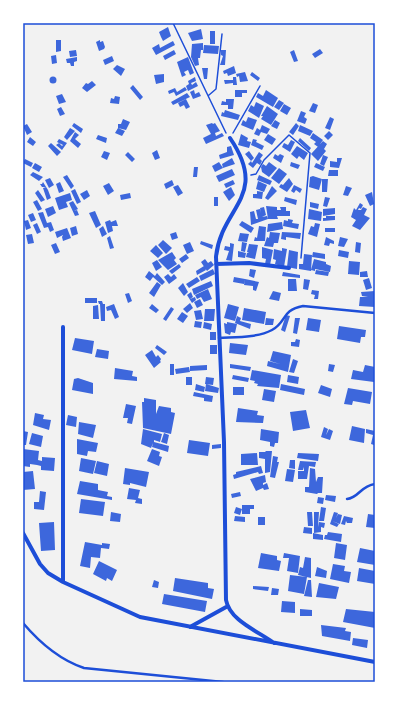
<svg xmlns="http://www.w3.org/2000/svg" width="398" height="705" viewBox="0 0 398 705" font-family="'Archivo Narrow',sans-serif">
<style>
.building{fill:#3d67dc}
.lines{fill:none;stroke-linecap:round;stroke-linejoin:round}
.path{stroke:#1d4ed8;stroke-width:1.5}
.service{stroke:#1d4ed8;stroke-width:2.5}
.minor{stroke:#1d4ed8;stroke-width:4}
.neatline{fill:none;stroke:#1d4ed8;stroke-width:1.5}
</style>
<rect width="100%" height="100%" fill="#f2f2f2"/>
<path class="building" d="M168,27L171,36L163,41L161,37L166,34L161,37L159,32Z
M201,29L203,39L192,41L188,33Z
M210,31H215V44H210Z
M56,40H61V51L56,52Z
M100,40V42L103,41L105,47L104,49L99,51L96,42Z
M173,41L175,45L156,55L152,48L159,44L160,48Z
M203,43V50H201L200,58H198L199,65L195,66L191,57L192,44Z
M204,45L219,46L218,54L203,53Z
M320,49L323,53L315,58L312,54Z
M76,50L77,56L70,57L69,51Z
M174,50L176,54L165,60L163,56Z
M221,50H226L225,65H220L223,56L221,55Z
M294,50L298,61L294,62L290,52Z
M56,55L57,63L52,64L51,56Z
M112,56L114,61L105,65L103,60Z
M77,57V61L74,62V66H71L70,63H67L66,59Z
M188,57L194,73L190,75L188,70L184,72L186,75L182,77L177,62Z
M117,65L125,69L121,76L113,69Z
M234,66L236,73L228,76L227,73L224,74L223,71Z
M202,68H208L207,79H204Z
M245,72L248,81L240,82L239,76L237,77L236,74Z
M252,72L260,78L258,81L250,75Z
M164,74V82L156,84L154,75Z
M49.5 80a3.5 3.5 0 1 1 7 0a3.5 3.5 0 1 1-7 0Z
M195,77L196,81L191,83L192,85L196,82L198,86L188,91L186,86L189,84L188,81Z
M233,77H236L237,85H233V83L225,84L224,80H233Z
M92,81L96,85L87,92L82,88L86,83L88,84Z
M133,85L143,97L140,100L130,88Z
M185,87L187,90L176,96L174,92L169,94L168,91L175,88L177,92Z
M194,90L195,94L199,92L201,96L193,99L190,92Z
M235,90H247V93H242V97H235Z
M266,90L278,98L273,107L256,97L258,93L263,96Z
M187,93L190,97L173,105L171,102Z
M62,94L66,102L59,104L56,96Z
M115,96L120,97L119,104L110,103L111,98L114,99Z
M186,99L190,107L186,109L184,105L180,107L178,103Z
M226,99H234L233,109H228V105H221L222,101L226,102Z
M279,100L284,103L279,110L274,107Z
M256,102L264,106L259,118L248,111L251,105L254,107Z
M313,103L318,105L315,113L309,111Z
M284,104L291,108L287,115L280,111Z
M267,106L278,114L271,125L261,119L263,116H261Z
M61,107L65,114L60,116L57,109Z
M225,110L240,115L238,120L221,116L222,112L224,113Z
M301,111L306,113L304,117L307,119L305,124L297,121Z
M248,117L257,120L253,130L241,125L243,120L246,122Z
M330,117L334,119L330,130L325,128Z
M123,119L130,122L126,130L118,128V124H121Z
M275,120L280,123L277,129L271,126Z
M74,123L83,129L81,133L72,126Z
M212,123L213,124L215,123L220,131L215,133L216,136L222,133L224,136L206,144L203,138L211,134L206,125Z
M296,123L299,126L293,135L289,132Z
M27,124L32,132L27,135L23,126Z
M262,125L270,129L267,134L261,132L259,136L254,134L257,128L260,130Z
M300,125L313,131L310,136L298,131Z
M70,128L75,131L67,140L64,137Z
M118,128L125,131L122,136L115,133Z
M329,131L333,135L328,140L324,136Z
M75,132L79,135L75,139L81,144L78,148L70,141Z
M313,133L323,140L318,147L314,144L316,142L310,138Z
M241,134L248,138L247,141L251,142L249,148L238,145Z
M268,134L276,139L272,145L264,140Z
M98,135L107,138L106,143L96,139Z
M30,137L36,142L33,146L27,142Z
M300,138L311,148L309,151L298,141Z
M59,139L67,143L62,150L56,145L59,143L62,146L63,145L57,142Z
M253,139L257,140L256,142L264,146L262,150L251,145Z
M291,140L295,142L290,152L282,147L284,143L288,145Z
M323,141L327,144L324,149L326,151L318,161L311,154Z
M51,143L61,152L57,156L48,146Z
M231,146L234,155L220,159L219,155L227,152V147Z
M297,146L308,153L304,160L299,156L297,159L291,154Z
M157,150L160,158L155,160L152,153Z
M104,151L110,153L107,160L101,157Z
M249,151L254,158L251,161L245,154Z
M128,152L135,159L132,162L125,155Z
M259,152L263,155L260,159L262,161L260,165L257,163L253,168L248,164L251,161L252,163Z
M275,154L278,156L280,154L284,156L281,163L273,158Z
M323,155L328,157L324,166L320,164Z
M232,158L235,164L223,168L222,164Z
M337,158H342L339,168L330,167V161L337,162Z
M25,159L33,163L31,167L23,163Z
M219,162L223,168L215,172L212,166Z
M269,162L277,168L269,177L262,172L261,167L263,164L266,166Z
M291,162L300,165L298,169L290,166Z
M35,163L42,167L39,172L32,168Z
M316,163L325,167L323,171L314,167Z
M194,167H198L197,177H193Z
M279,168L287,174L279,184L271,178Z
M232,169L235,175L219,182L216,176Z
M329,170H338V176H328Z
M33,172L43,177L39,181L30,175Z
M67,175L74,186L71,189L63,177Z
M259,175L272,181L270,185L257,180Z
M313,176L322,179L319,190L309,187L310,177Z
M50,178L54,185L49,188L45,180Z
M289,178L293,184L287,192L279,187L281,184L283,185Z
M322,179H328L327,192H322Z
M172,180L174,185L166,189L164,184Z
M233,180L235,184L226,188L224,184Z
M258,181L267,185L264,192L256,189Z
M43,182L48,190L51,198L47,200L43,188L46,187H42L40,184H42Z
M60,182L64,191L59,193L56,184Z
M109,183L114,191L108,195L103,186Z
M178,185L183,193L178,196L173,187Z
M294,185L302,189L300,193L296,190L294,193L291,191Z
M272,186L277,191L268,200L265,198Z
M346,186L352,188L348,196L343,195Z
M231,187L235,195L229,201L223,192Z
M75,189L81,202L77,204L71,191Z
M38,190L45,200L41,202L35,193Z
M87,190L90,196L84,200L80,194Z
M257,191L263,192L262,199L253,198V194H257Z
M372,192L374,204L370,206L365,195Z
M70,193L72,200L66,202L68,207L59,210L55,198Z
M130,193L131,198L121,200L120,195Z
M214,197H218V206H214Z
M285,197L297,200L296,205L284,201Z
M325,197L330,198L327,207L323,206Z
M37,200L42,209L38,211L33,202Z
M73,201L78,209L74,211L77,210L79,215L75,216L69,203Z
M310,202L319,204L318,209L310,207Z
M360,203L363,205L361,209L359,208L358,210H361L363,207L367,209L364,215L370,218L360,230L352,226L356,220L351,217L354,208L356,210Z
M53,206L56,213L48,217L45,209Z
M266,206L277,207V210H281L280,207H286V211H290V216H277L278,219H268Z
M264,207L266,215L262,217L267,216L268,219L251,225L250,212L254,211L256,219H258L256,210L260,209L261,213L260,208Z
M335,208V214L323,216V209Z
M309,209L322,212L321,221L308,219Z
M95,211L101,225L96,228L89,213Z
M43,212L47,223L51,222L54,230L50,232L48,227L44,228L38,213Z
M33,213L36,220L31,222L28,215Z
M326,216H335V220L323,221V218H326Z
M288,219L293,220L292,223L299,224L298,229L283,226L284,220L288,221Z
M28,220L31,228L26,230L24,221Z
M110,220L111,222L116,220L118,226H112L113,231L108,233L105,222Z
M242,221L254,228L251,233L239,225Z
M282,222L283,229L267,232L268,224Z
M37,223L41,232L37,234L33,225Z
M315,223L320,224L317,237L308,234L311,226L314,227Z
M76,226L78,234L72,236L70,228Z
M103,226L107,234L102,237L99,229Z
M259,226L266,227L265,241H254L255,237L257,238Z
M67,228L71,238L63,241L62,237L63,235L57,238L55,232Z
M325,228H335V232H325Z
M176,232L178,238L172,240L170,234Z
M270,232L280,233L278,243H274L273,247L264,246L267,237L269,238Z
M282,232L301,233L300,239L286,237V240L281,239Z
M240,233L249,234L247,242L238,241Z
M32,234L34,243L28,244L26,235Z
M110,236L114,248L110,249L107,238Z
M326,237L334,241V244L330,243L329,246L324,245Z
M340,237L348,239L344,247L338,246Z
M163,240L172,248L166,254L158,245Z
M201,241L213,245L212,249L200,244Z
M190,242L194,251L187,254L183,245Z
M242,242L247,243L245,252L241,251Z
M356,242L361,243L360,253L355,252Z
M56,243L60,252L55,254L51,245Z
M230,243L234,244L232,261L226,260L229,251L224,250L225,246L230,247Z
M249,244L258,245L255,259L246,257L247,253H249L247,252Z
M156,245L163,253L158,258L150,251Z
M262,247L273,250L270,265L265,264L266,259L262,258Z
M282,248L287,249L284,267L275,264L276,260L273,259L274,249L282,251Z
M289,250L298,252L297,269L287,267Z
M339,250L349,252L348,258L338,256Z
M238,251L246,253L245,258L238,257Z
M172,252L176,258L174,260L177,264L168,270L158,260Z
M313,252L325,254V259L312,257Z
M186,254L189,258L182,263L179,259Z
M304,254L312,255L311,271L299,269V264H303Z
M205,259L208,263L211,261L214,265L207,271L201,262Z
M314,259L326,262V264L331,266L330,272L315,269V271L311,270Z
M157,260L162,267L156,271L152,263Z
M349,261L360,262L359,275L348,274Z
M179,264L181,267L172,274L169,271Z
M204,266L206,270L197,275L196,271Z
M213,269L215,274L201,281L199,276Z
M250,269L256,270L254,278L249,276Z
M316,270L329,272L328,276L315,274Z
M149,271L155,276L157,273L165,282L162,285L153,277L150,281L145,277Z
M367,271L368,277H360V272Z
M283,272L300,275V278L282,276Z
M168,274L171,277L174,274L177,278L169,284L164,277Z
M197,277L200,281L189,288L186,284Z
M234,277L245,279L244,284L233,282Z
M369,278L372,288L366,290L363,280Z
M245,279L259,282L256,291L253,290V286L244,285Z
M288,279H296L297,291H288Z
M304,279L310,280L308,290L303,289Z
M211,281L213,286L194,295L192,289Z
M157,282L161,285L154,297L149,293Z
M183,283L188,292L184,296L178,288Z
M208,289L212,299L204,302L201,297L197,299L195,295Z
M312,290L319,291L318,299H314L315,295L311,294Z
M273,291L281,293L279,301L269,299Z
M375,291V307L359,306L360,297H368L362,296L361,292Z
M191,292L193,297L190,299L195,297L196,300L192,303L187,295Z
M129,293L132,301L128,303L125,294Z
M85,298H97V303H85Z
M200,299L203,305L197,308L194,302Z
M98,301H102L103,304H105V321H101L100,304H99Z
M190,303L193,308L187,313L183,309Z
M114,304L119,317L115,319L111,310L107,311L106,307Z
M152,304L159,310L156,313L149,308Z
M228,304L239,307L235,321L224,318Z
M98,305L99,319H93V306Z
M171,307L174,309L166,321L163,319Z
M244,308L266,312L264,324L242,320Z
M205,309H215L214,321H204Z
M201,310L203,319L196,320L194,311Z
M182,312L188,316L183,323L177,319Z
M286,315L290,316L285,332L281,330Z
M237,316L241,318L240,321L251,324L250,329L235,323Z
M266,318L274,319L273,325H265Z
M295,318H300L297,334L293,333Z
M308,318L321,320L319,332L306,330Z
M195,321L202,322L201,328L194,327Z
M204,322L212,324L211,330L203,328Z
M227,322L237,324L235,333L231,332L230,335L225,333L224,323L227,324Z
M339,326L366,330L365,337H361L360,343L337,339Z
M210,332H216V340H210Z
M75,338L94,341L92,354L72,350Z
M296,339L300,340L299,347L291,346V342H295Z
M230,343L248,345L246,355L229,353Z
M157,345L167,352L164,355L155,348Z
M210,345H217V354H210Z
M97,349L109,351L108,359L95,357Z
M152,350L156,357L158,355L161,359L160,361L161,362L154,368L145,355Z
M273,351L291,355L288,372L267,366L268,361L280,364L270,361Z
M293,359L298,361L294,373L289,372Z
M170,364H174V375H170Z
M230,364L251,367L250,371L230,368Z
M329,364L335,365L333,372L328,371Z
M207,365V370L190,371V366Z
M365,365L375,367L374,382L351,379L353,370L363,372Z
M189,367L190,372L176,374L175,369Z
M115,368L133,371L132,376L137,377V381L114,379Z
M252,370L281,375L279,388L257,386L258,384L254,383L255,381L250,380Z
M233,375L249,378L248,382L232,379Z
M288,375L299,377L298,384L287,382Z
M186,377H192V385H186Z
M206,377L214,378L213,385L205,384Z
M78,378L93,383V394L72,390L74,379Z
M196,384L205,387L204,392L195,390Z
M206,384L219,388L218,393L205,391Z
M281,384L305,389L304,395L280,390Z
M321,385L332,389L330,397L318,393Z
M233,387H244V395H233Z
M348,388L372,392L370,404L353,401L352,405L344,404Z
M264,389L276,391L274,402L262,400Z
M194,392L213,396L212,402L204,401V398L193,396Z
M144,398L156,400V414L159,406L171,408V412L175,413L171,434L143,428L142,402H144Z
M126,404L136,406L132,424L127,423L128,418H123Z
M238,408L258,411L257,415L264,416L263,423L236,422Z
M306,410L310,428L293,431L290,412Z
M35,413L44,415L43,419L51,420L49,430L33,425Z
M68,415L77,417L76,427L66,425Z
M79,422L96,425L93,438L78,434Z
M352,426L365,429L364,443L349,440Z
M324,427L328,429L326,435L329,429L333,431L330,440L321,437Z
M143,429L162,434L160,442L154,440V442L169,446L168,452L152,447L153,443L151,448L141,444Z
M261,429L279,432L278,443H275L274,447L270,446V442L260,440Z
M366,429L375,431L374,445L371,444L373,435L366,433Z
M23,431L28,432L26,445H23Z
M32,433L43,436L41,447L29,444Z
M164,433L169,435L167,444L161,442Z
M77,439L98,443L96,452L88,451L87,456L77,454Z
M189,440L210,443L208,456L187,453Z
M221,444V448L212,449V445Z
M23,449L39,451L38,460L42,461V457L55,458L54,471L41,470V466L37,465L30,464V467L23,466Z
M152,449L160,452L159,456L162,457L159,466L147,461Z
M266,451H272L270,472L265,473V459L259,458V452H265Z
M257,453L258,465H241V454Z
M298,453L319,454L318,461L297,458Z
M273,456L278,457L277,462H279L275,478L270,477Z
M81,458L96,461L93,474L79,471Z
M290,460H295V469L289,468Z
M97,461L109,464L107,476L94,473Z
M300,461L316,462L315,467L309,466L307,479H298V471H304V467L303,470H298Z
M261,466L263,473L259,474L258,472L234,479L233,475L236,474V472Z
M125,468L149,472L146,487L130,483V485L123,484Z
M310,468L315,469L316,482L318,477H323L322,493H318L317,494L305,492V487H309Z
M287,469L295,470L293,482L285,481Z
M33,471L35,489L23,490V472Z
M265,475L266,482L263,483V485L267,483L269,489L264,490L263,488L256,491L250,479Z
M80,481L98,484V490L108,492L107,496L112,497V500L77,494Z
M129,488L140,490L138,498L142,499V504L135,503L136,500L127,499Z
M40,491L46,492L44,510L34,509V502H39Z
M240,492L241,496L232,498L231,494Z
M326,495L336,496L335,502L325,500Z
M318,497L324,498L323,504L317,503Z
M81,499L105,502L103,516L79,513Z
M242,505H254V509H250V514H242V509L240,515L234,513L236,507L242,509Z
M321,507L326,508L324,521H319Z
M111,512L121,514L120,522L110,521Z
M307,512H312L313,526H308Z
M314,512H319L318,527L319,522L325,523L324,528L321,527V532L314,533Z
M334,512L338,513L336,518L338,514L342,515L340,524L332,521L339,524L337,527L330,524Z
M368,514L375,515V528L366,527Z
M235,516L245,517V522L234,521Z
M344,516L353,518L352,523H347L346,521L345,525L341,524Z
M258,517H265V525H258Z
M54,522L55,550L41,551L39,523Z
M304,527L312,528V534L303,533Z
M328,532L342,534L341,542L324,539L325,535H327Z
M313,533L323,535V540L313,539Z
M85,542L102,545V543L110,544L109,549L101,548L100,558L91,557L90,568L80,566Z
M336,543L347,545L345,560L334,558Z
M360,548L375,551V565L357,562Z
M261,553L277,556V560L281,561L279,571L258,568Z
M284,553L300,556L298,573L287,571L289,558H283Z
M305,557L311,558V578L298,575L300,567L303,568Z
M99,561L117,570L112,581L107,578L106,581L93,574Z
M333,564L345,566L344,571L351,572L349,583L330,579Z
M317,567L327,571L326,578L315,576Z
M359,568L375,571V584L357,581Z
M290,575L307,577L304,594L288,591Z
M175,578L208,583V588L214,589L212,599L173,591Z
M154,580L159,582L158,588L152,587Z
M308,580H311L312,597L304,596Z
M319,583L339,587L336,599L316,597Z
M253,586L269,587L268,591L253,589Z
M272,588L279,589L278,595H271Z
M164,594L207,601L205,612L162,604Z
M282,601L295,602V613L281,612Z
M300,609L312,610V616H300Z
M346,609L375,612V628L343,622Z
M321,625L346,628L345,631L351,632L350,641L322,636Z
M353,638L368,640L367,648L352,645Z"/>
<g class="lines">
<path class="path" d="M173,23L226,133
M209,95L216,89L222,34
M233,133L260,86
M251,175L256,174L264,160L289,135L310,153L301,258"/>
<path class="service" d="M219,338C235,337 257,338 272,330C287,322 281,310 303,306L375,313
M347,499C359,498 360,486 375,484
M23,623C40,643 60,660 84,668L223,682"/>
<path class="minor" d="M230,138C270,197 221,206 216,257L224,442L226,600C230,621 258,631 274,643
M216,264L249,263L289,268
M63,327V582
M23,533L40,564L48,573L63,582L140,617L375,662
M190,627L228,606"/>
</g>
<rect width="398" height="705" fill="none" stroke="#ffffff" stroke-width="48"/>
<rect x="24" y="24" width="350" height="657" class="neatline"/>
</svg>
